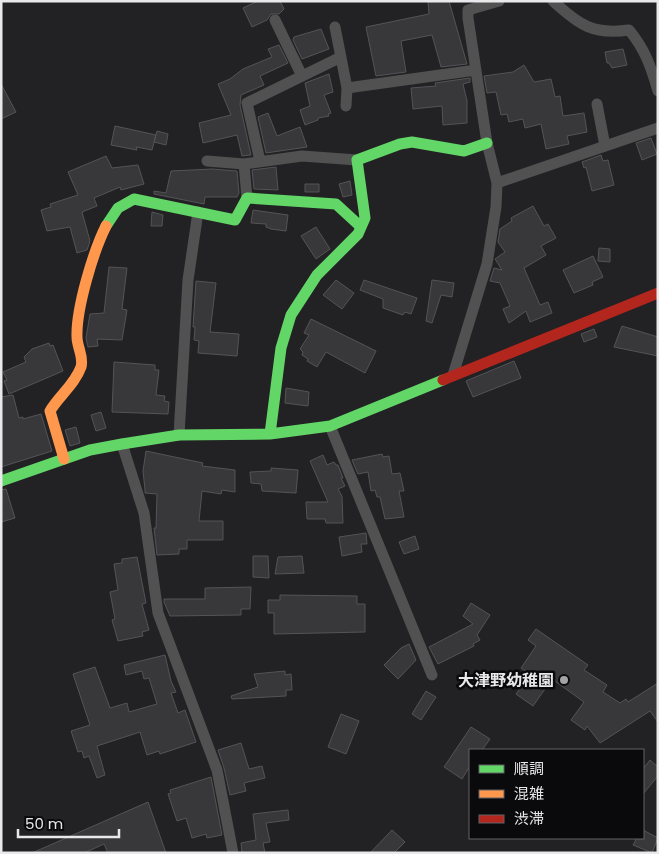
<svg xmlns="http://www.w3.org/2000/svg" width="659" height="854" viewBox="0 0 659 854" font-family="Poppins,'Noto Sans JP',sans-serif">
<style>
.building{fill:#38383a;stroke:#545355}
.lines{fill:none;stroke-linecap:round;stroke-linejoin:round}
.street{stroke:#525151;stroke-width:11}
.fast{stroke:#63d668;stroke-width:11}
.slow{stroke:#ff974d;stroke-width:11}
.jam{stroke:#b3261e;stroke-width:11}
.poi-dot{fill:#a3a3a6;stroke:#0a0a0c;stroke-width:2}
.labels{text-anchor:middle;stroke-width:5;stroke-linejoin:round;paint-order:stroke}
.poi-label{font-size:16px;font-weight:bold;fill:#e9e9ec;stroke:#0a0a0c;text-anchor:end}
</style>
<rect width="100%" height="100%" fill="#222124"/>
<path class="building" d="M258,1H280L284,9L279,14H271L267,20L252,27L243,8Z
M449,1L467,64L441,67L432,35L401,41L406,72L376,76L366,27L429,14L428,2Z
M321,29L329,49L302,59L293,40L294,37Z
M279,45L288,63L260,76L264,85L241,95L240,105L251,155L242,156L237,135L203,143L199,123L231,115L218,84L230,79L243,69L272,57L268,49Z
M623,49L627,65L612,68L609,63H607L605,52Z
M524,65L534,82L551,79L555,97L560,96L563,116L584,113L587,132L567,136L569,144L546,149L541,124L525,128L523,119L509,122L507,114L501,115L496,92L487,93L484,76L513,72Z
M329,74L333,92L324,95L331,113L328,114L329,116L318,118V120L305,125L300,110L310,106L305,83Z
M470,78V82L463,84L467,101V123L443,125L442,106L413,109L411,88L436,86L435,83Z
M1,84L16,112L1,119Z
M268,113L277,136L300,127L307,147L266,153L258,117Z
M115,126L156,135L152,150L136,147L137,150L111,145Z
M157,131L168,134L166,145L154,142Z
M651,138L657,154L642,160L636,143Z
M601,155L603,161L608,160L614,185L592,191L586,167L584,168L582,162Z
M106,156L112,168L138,165L144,184L121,190L120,187L94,198L97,206L82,212L90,241L87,250L77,253L70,227L47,231L41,210L51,207L50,204L78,195L68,172Z
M276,167L278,190L254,189L252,170Z
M212,169L237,171L239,193L237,197H205L204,204L154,194V191L166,193L171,171Z
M350,181L352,195L343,197L339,184Z
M305,184H319V192H305Z
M533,206L544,226L548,224L556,238L541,246L546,255L524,268L540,305L548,302L552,313L530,322L526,311L509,323L503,309L510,306L500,283L490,281L494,268L502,270L495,259L505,252L498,242L500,229L512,221L511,218Z
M253,210L288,215L286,231L271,229L266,227V224L251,223Z
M152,212L163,215L162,226H151Z
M316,227L330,249L316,259L301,236Z
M599,248L610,249V262L598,261Z
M593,256L603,277L592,282L593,285L574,293L563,270Z
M109,267L127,268L122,309L127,310L122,340L97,339L98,346L88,347L86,338L90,314L104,313Z
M336,280L354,293L342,309L323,295Z
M364,280L417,298L411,314L405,312L403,315L383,308V299L360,290Z
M432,280L454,283L452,297L441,295L432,323L426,321Z
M196,281L216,283L210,332L239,334L237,356L198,353L199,341L194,340L195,327H193Z
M311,319L376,351L365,373L326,352L317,367L307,361L308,359L302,355L303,352L300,349L309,335L304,333Z
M622,326L658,337V356L614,347Z
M594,329L597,337L584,342L581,334Z
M49,343L50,346L53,345L63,371L9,394L4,381L7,380L3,372L26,362L24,357L32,349Z
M514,361L521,378L473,397L466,381Z
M114,362L155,365V370H159L156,395L165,396L164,401L169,402L168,414L112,412Z
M286,388L309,392L308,406L285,403Z
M13,395L19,418L23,417V419L41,414L52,451L1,467V397Z
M101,412L106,428L96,431L91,415Z
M76,427L80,443L70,446L65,430Z
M146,451L203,463L202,466L235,470V492L222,490L221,494L202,491L199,521H223V540H187V549H179V554L157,555L154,528H156L157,494L145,493V490L143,471Z
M382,454L383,457L389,456L392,474L400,473L404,491H399L404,517L385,519L380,497H377L375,490L371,491L368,472L358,474L352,460Z
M323,455L327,465L334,462L336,465H338L343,478H341L345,486L338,489L342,496L343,523H326L325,519H307L306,502H328L310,461Z
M271,468L298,470L296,493L262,491L261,484L251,483L250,472L271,471Z
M6,489L15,518L1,522V490Z
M366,533L367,544H361L362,552L342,556L339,537Z
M415,536L419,549L404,554L399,542Z
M253,556H268L269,578L253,577Z
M302,556L304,573L275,574L278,557Z
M137,557L146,603L142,604L149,630L142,632L143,636L118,641L112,620L115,619L110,592L118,590L114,564L122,563V559Z
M251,587L250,609H241V615L170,616L164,602V599H205V588Z
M280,595L357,596V604H365V632L274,634V613H268V600H280Z
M471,603L490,615L477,635L480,640L473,644L474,646L438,664L429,647L473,624L463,616Z
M536,629L588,665L584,670L607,685L603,692L620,703L626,699L628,702L658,683V722L650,711L600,743L587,726L585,730L571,720L584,702L552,679L533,706L516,694L530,674L521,668L536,646L528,640Z
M409,644L416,660L398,679L384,665L401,648Z
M165,655L171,681L176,692L171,693L178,713L185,710L196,742L160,754L159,751L147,755L140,732L97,746L105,775L97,778L89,756L84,758L82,751L78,752L71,731L90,725L73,674L95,667L110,708L127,703L129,712L157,704L149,678L144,679L142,671L126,675L124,665Z
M285,671V675L291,674L292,690H286V696L232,699L231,696L258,687L254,674Z
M426,691L436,697L421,720L412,714Z
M341,714L359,721L346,754L328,747Z
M471,727L490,739L482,750H470V766L462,779L444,767Z
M241,743L249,769L262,766L265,778L244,783L246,791L230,795L224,768L218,750Z
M650,760L658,767V776L643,794V769Z
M211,777L222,835L207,838L206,834L192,838L186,818L177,821L168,794L171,793L170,790Z
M148,802L166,853H108L104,844L84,853H32Z
M288,810L289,820L266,823L270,842L263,843L265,853H242L241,843L256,840L253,814Z
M392,830L405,842L394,853H370Z
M643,830L658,838L652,853L633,845L637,838H643Z"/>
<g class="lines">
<path class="street" d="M553,1C579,25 593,35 629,30C645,49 651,67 658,91
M275,20L302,76
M335,27L347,88L346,106
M347,88L476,70
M597,104L605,146
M207,161L244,164L302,156L357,160
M260,161L247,103L341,57
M244,164L247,198
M497,183L658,128
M453,375L487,264L496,207L497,183L487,143L468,18V10L499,1
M330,426L432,675
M179,435L188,280L198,212
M122,444L144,513L158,613L217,770L233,853"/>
<path class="fast" d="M106,226L118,208L134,199L235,220L247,198L336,204L361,227
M270,434L281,348L291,315L317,275L358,234L365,218L357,160L400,144L412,142L464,151L487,143
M1,481L90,450L122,444L179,435L270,434L330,426L443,380"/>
<path class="slow" d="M64,459L50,411C59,396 75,384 81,367C84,357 77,347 77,337C76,309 93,252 106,226"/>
<path class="jam" d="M443,380L658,293"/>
</g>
<circle class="poi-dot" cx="564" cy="680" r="5"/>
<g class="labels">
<g class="poi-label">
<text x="554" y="686">大津野幼稚園</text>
</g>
</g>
<rect width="659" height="854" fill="none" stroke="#e9e9ec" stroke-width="5"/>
<rect x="469" y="749" width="175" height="90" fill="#0a0a0c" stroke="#636366"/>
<rect x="479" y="765" width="25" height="8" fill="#63d668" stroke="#636366"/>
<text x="514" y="774" font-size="15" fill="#e9e9ec">順調</text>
<rect x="479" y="790" width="25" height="8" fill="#ff974d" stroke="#636366"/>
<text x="514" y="799" font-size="15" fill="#e9e9ec">混雑</text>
<rect x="479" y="815" width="25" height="8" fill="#b3261e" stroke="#636366"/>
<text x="514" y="824" font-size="15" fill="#e9e9ec">渋滞</text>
<path d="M18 829v8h101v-8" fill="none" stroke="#e9e9ec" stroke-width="2.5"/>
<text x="25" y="829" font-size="15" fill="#e9e9ec" stroke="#0a0a0c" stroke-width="4" paint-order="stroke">50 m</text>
</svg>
